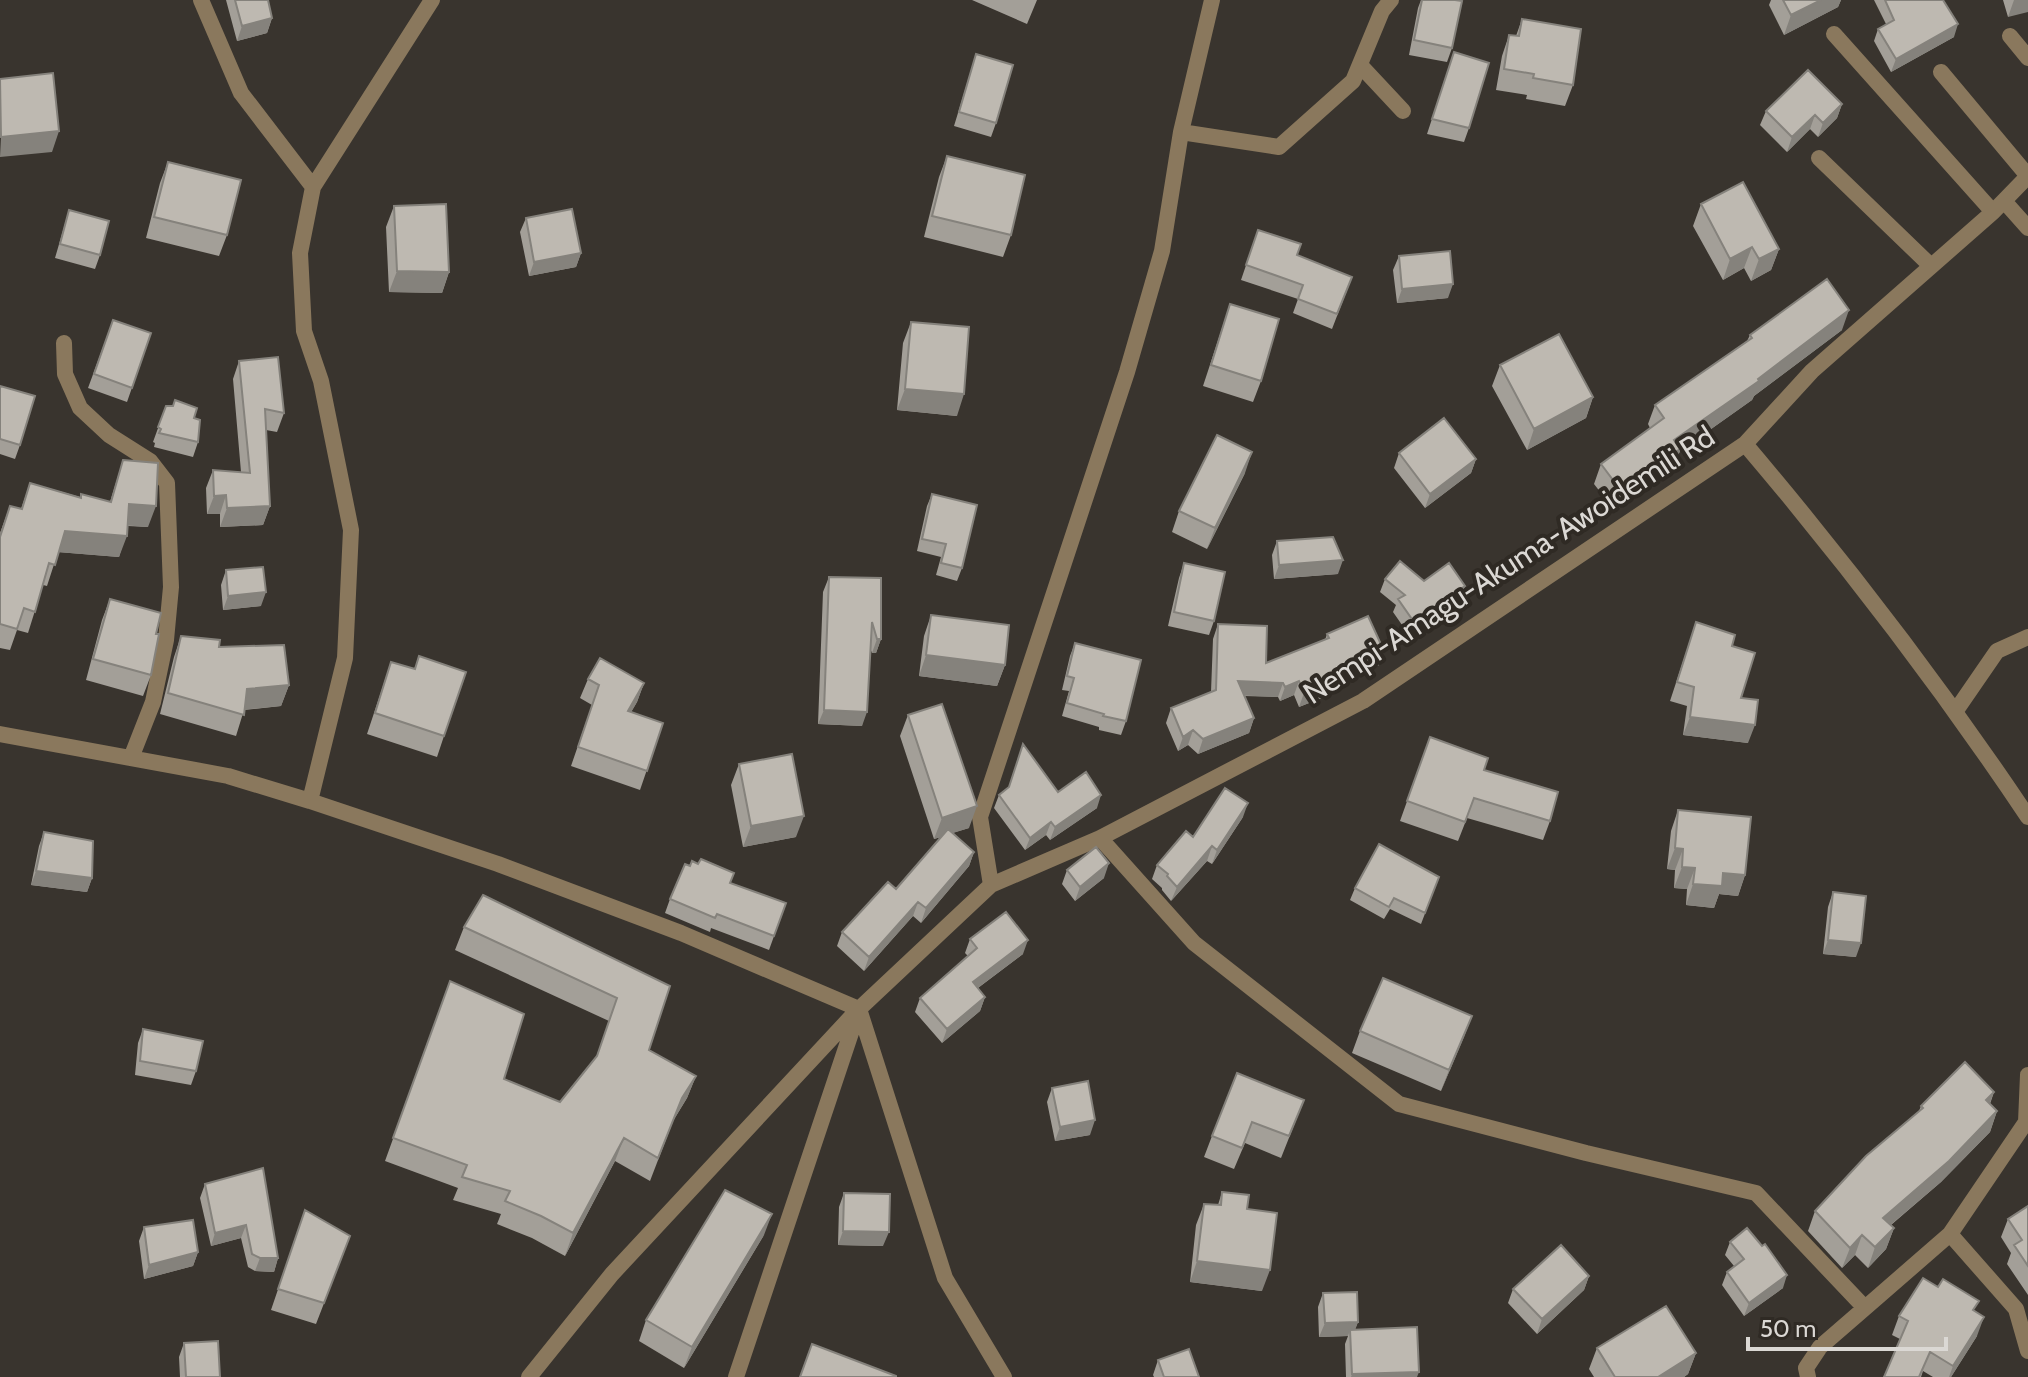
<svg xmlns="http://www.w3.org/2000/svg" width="2028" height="1377" viewBox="0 0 2028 1377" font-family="Cabin,sans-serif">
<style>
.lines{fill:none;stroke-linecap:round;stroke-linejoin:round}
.minor{stroke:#8a785d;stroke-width:16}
.wall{fill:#a39f98}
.shaded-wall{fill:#85827c}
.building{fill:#beb9b1;stroke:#85827c;stroke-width:2}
.labels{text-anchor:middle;stroke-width:8;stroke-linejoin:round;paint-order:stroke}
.street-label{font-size:30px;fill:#dbd8d4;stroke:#2f2a24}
</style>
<rect width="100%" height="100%" fill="#39342e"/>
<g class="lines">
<path class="minor" d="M201,0L241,93L313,187
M1834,34L1993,212
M2010,36L2028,58
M1360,65L1403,111
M1941,72L2028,176
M1181,132L1279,147L1353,81L1382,11L1391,0
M1819,158L1931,266
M2004,201L2028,228
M64,343L65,374L80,408L109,435L150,461L167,483L171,587L166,640L153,702L131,758
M1745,444C1846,563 1941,687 2028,817
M1955,712L1997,651L2028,637
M0,734L228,776L310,801L498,864L681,933L859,1009L945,1278L1004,1377
M310,801L345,658L351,530L321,381L304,331L300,253L313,187L432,0
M1100,838L1194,943L1399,1104L1586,1153L1756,1193L1865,1308L1950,1234L2026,1122L2028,1075
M991,885L980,817L1127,372L1162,251L1181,132L1212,0
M1950,1234L2016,1309L2028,1351
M529,1377L612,1274L853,1015
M736,1377L859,1009L991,885L1100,838L1363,701L1745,444L1812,371L1993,212L2028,176
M1808,1377L1806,1368L1820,1347L1865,1308"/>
</g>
<path class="wall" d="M226,0H268L272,18L267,33L237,41Z
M972,0H1037L1027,24Z
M1421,0H1455L1452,48L1447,62L1409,55L1418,8Z
M1771,0H1841L1838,7L1784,35L1769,5Z
M1874,0H1943L1954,37L1891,72L1874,41L1878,29L1886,24Z
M2003,0H2028L2008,17Z
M1522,19L1573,85L1565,106L1526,99L1527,95L1496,90L1502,56L1509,35L1516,36Z
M1454,52L1469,128L1464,142L1427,134Z
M976,54L996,123L991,137L954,126Z
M1842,104L1837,118L1818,137L1810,129L1787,152L1760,125L1766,111Z
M947,156L1011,235L1003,257L924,237L939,177Z
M168,162L227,235L219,256L146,238L160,183Z
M1701,204L1779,249L1771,270L1751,281L1744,268L1723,280L1693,226Z
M394,206L449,272L442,293L389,292L386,227Z
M69,210L100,255L95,269L55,258Z
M526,218L581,253L576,267L529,276L520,232Z
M1258,230L1297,255L1352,277L1332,329L1293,313L1298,299L1241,280Z
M1399,256L1448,298L1397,303L1393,270Z
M1230,304L1261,381L1253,402L1203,386Z
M113,320L151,333L127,402L88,388Z
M911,322L957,416L897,410L903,343Z
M1842,330L1754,396L1752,400L1680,451L1673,468L1615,511L1594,484L1601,464L1650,428L1648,424L1655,405L1747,341L1750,335Z
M239,361L284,413L277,432L266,430L270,506L263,525L220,527V514H207L206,488L213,470L241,472L233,379Z
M1500,365L1593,397L1586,418L1527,450L1492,386Z
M0,386L20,445L15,459L0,454Z
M166,406L194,418L198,442L193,457L154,447L155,443L153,442Z
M1399,453L1476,459L1471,473L1425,508L1394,468Z
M123,460L148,527L128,526L119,557L58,552L47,586L43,585L28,633L17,630L10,650L0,648V533L10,506L21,509L30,483L80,497L81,494L110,502Z
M1245,473L1207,549L1172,532L1179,511Z
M932,494L962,568L957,581L936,575L941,557L917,551L927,506Z
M1277,541L1338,574L1274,579L1272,555Z
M1184,563L1214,621L1209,635L1168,626L1179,578Z
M226,570L261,606L223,610L221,585Z
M829,577L881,578V639L876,653H872L870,648L862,726L818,724L823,592Z
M1385,579L1424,581L1465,586L1460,599L1409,635L1393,612L1396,605L1380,592Z
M110,599L156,634L151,675L143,696L86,680L102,620Z
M931,615L1005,665L997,686L919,676L924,636Z
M1696,622L1732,646L1748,743L1683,735L1687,706L1670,701Z
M1218,624L1266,663L1325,640L1327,634L1379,665L1327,688L1324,697L1299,707L1294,695L1280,701L1278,697L1244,696L1254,718L1249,733L1198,754L1188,745L1178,751L1166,723L1171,708L1211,692L1213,639Z
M181,636L219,647L289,685L281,706L244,710L236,736L160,714L174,657Z
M1075,643L1126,721L1121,735L1099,730V727L1062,716L1069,691L1062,690L1070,656Z
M419,656L444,736L437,757L367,734L391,662L415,669Z
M588,679L644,683L637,702L631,712L663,723L640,790L571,766L592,705L580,698Z
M908,715L969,828L952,833L974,852L969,866L921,923L913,916L864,971L837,946L842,932L896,889L941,837L934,839L900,736Z
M1430,737L1484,770L1550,821L1543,840L1467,818L1458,841L1400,821Z
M739,764L796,837L743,847L731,785Z
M1058,792L1097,808L1050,840L1046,835L1025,850L994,808L999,795Z
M1678,810L1745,875L1738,896L1719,894L1714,908L1686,905L1687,889L1674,888L1675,870L1667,869L1671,831Z
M1243,817L1212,864L1207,861L1171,901L1162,890V888L1152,879L1157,865L1193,837Z
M44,832L92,878L87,892L31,885L39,846Z
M690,866L730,883L786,903L769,950L711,928L710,932L665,913L670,899Z
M1067,870L1104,878L1075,901L1062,884Z
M1439,877L1421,924L1390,909L1384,919L1350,900L1355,888Z
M1833,892L1856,957L1823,954L1828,907Z
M464,927L670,986L649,1050L696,1076L687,1098L673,1121L650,1181L615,1161L565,1256L532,1238L497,1224L501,1214L453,1200L458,1188L385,1161L450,981L504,1079L560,1102L597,1057L609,1021L455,950Z
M970,939L1023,954L978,988L985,997L980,1011L942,1043L915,1012L920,998L968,956L965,953Z
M1472,1016L1441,1091L1352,1053L1360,1031Z
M143,1029L196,1071L191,1085L135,1075L138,1043Z
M1052,1088L1090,1135L1055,1141L1047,1102Z
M1994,1092L1990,1104L1997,1111L1990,1132L1941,1182L1891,1225L1894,1228L1886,1249L1868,1268L1855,1255L1842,1268L1808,1231L1815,1211L1919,1111L1921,1106Z
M1304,1100L1281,1158L1245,1143L1234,1169L1204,1157L1212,1136Z
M205,1184L278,1258L274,1272L255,1271L248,1267L241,1238L211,1246L200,1198Z
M1222,1192L1262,1291L1190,1282L1196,1225L1204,1204L1218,1205Z
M844,1193L883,1246L838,1245L839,1207Z
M2028,1206V1295L2007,1264L2011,1253L2001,1237L2008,1219Z
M305,1210L350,1236L316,1324L271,1310Z
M144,1227L198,1252L193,1266L144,1279L139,1241Z
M764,1235L684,1368L639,1341L646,1320Z
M1730,1242L1783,1288L1744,1316L1722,1285L1727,1272L1734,1266L1725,1255Z
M1589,1276L1584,1290L1537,1334L1508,1303L1513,1289Z
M1323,1293L1358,1322L1355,1329L1417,1377H1346L1345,1344L1348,1336L1319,1337L1318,1307Z
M1975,1311L1977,1336L1951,1377H1933L1923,1371L1921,1377H1884L1900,1339L1892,1335L1899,1316Z
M184,1343L220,1377H180L179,1357Z
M1597,1348L1696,1353L1688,1374L1684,1377H1594L1589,1369Z
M1158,1360L1199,1377H1154L1153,1375Z"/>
<path class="shaded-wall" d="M1821,0H1841L1838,7L1784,35L1791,15Z
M2014,0H2028V12L2008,17Z
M272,18L267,33L237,41L242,26Z
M1958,24L1954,37L1891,72L1896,59Z
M1842,104L1837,118L1818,137L1823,123Z
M1815,115L1810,129L1787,152L1792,137Z
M59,131L52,152L0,157L1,137Z
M1752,247L1744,268L1723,280L1730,259Z
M1779,249L1771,270L1751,281L1759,259Z
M581,253L576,267L529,276L534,262Z
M397,271L449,272L442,293L389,292Z
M1453,284L1448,298L1397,303L1402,289Z
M1849,310L1842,330L1754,396L1752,400L1680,451L1673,468L1615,511L1622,492L1674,440Z
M905,389L964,394L957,416L897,410Z
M1593,397L1586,418L1527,450L1534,429Z
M1252,452L1245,473L1207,549L1215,528Z
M1476,459L1471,473L1425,508L1430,494Z
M226,495L220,514H207L214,496Z
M129,504L156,506L148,527L122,525Z
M270,506L263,525L220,527L227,508Z
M65,531L127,536L119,557L57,552Z
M1343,560L1338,574L1274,579L1279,565Z
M1465,586L1460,599L1409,635L1414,622Z
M266,592L261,606L223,610L228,596Z
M877,639H881L876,653H872Z
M1384,651L1379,665L1327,688L1324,697L1299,707L1304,693L1326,676Z
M926,655L1005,665L997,686L919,676Z
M1238,681L1283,683L1278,697L1233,695Z
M1299,681L1294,695L1280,701L1285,687Z
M644,683L637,702L621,730L628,711Z
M289,685L281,706L240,710L247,689Z
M824,710L867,712L862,726L818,724Z
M1690,717L1755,725L1748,743L1683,735Z
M1254,718L1249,733L1198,754L1203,739Z
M1193,730L1188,745L1178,751L1183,737Z
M1101,795L1097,808L1050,840L1055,827Z
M1248,803L1243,817L1212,864L1217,850Z
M977,806L969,828L934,839L942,818Z
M804,816L796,837L743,847L751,826Z
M1051,822L1046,835L1025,850L1030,838Z
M1212,846L1207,861L1171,901L1177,887Z
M1675,848L1683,849L1675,870L1667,869Z
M974,852L969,866L921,923L926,908Z
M1109,863L1104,878L1075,901L1080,887Z
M1682,867L1695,868L1687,889L1674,888Z
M36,871L92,878L87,892L31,885Z
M1723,873L1745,875L1738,896L1719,894L1714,908L1686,905L1693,884Z
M918,902L913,916L864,971L869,957Z
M1028,940L1023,954L967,996L973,982Z
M1828,940L1861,943L1856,957L1823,954Z
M985,997L980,1011L942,1043L947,1029Z
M1472,1016L1464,1037L1441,1091L1449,1070Z
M696,1076L687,1098L673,1121L650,1181L682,1098Z
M1994,1092L1986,1113V1100Z
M1997,1111L1990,1132L1941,1182L1875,1238L1883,1218Z
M1095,1120L1090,1135L1055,1141L1060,1127Z
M624,1138L615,1161L565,1256L573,1233Z
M772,1214L764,1235L684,1368L692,1347Z
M246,1225L241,1238L211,1246L215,1233Z
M1894,1228L1886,1249L1868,1268L1875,1247Z
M843,1231L889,1232L883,1246L838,1245Z
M1862,1235L1855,1255L1842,1268L1850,1248Z
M198,1252L193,1266L144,1279L149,1265Z
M260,1258H278L274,1272L255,1271Z
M1197,1261L1270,1270L1262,1291L1190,1282Z
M1787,1275L1783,1288L1744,1316L1749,1303Z
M1589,1276L1584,1290L1537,1334L1542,1319Z
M1984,1317L1977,1336L1951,1377H1949L1953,1366Z
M1358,1322L1353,1336L1350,1330L1348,1336L1319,1337L1325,1323Z
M1696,1353L1688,1374L1684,1377H1658Z
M1419,1372L1417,1377H1351L1352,1374Z"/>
<path class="building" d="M235,0H268L272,18L242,26Z
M1422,0H1455L1462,1L1452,48L1414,40Z
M1783,0H1821L1791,15Z
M1885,0H1943L1958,24L1896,59L1878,29L1894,20Z
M1522,19L1581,29L1573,85L1533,78L1534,74L1504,69L1509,35L1519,36Z
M1454,52L1489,63L1469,128L1432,119Z
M976,54L1013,65L996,123L959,112Z
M1808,70L1842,104L1823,123L1815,115L1792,137L1766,111Z
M53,73L59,131L1,137L0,79Z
M947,156L1025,175L1011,235L932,216Z
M168,162L241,180L227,235L154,217Z
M1743,182L1779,249L1759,259L1752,247L1730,259L1701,204Z
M446,204L449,272L397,271L394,206Z
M572,209L581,253L534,262L526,218Z
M69,210L109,221L100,255L60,244Z
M1258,230L1301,244L1297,255L1352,277L1337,314L1298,299L1303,285L1246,265Z
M1450,251L1453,284L1402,289L1399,256Z
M1827,279L1849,310L1758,379L1759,381L1674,440L1680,449L1622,492L1601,464L1664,418L1655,405L1752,338L1750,335Z
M1230,304L1279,319L1261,381L1211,365Z
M113,320L151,333L132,388L94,374Z
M911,322L969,327L964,394L905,389Z
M1559,334L1593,397L1534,429L1500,365Z
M278,357L284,413L265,409L270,506L227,508L226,495L214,496L213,470L250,473L239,361Z
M0,386L35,396L20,445L0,439Z
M175,400L197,408L194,418L200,420L198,442L159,433L161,429L158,427L166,406H173Z
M1444,418L1476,459L1430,494L1399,453Z
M1217,435L1252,452L1215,528L1179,511Z
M123,460L158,463L156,506L129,504L127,536L65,531L55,565L49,563L35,612L24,608L17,629L0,624V537L10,506L22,509L30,483L81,498V494L111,502Z
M932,494L977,505L962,568L941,563L946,544L922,539Z
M1333,537L1343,560L1279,565L1277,541Z
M1400,561L1424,581L1449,563L1465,586L1414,622L1398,599L1405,595L1385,579Z
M1184,563L1225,572L1214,621L1174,612Z
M263,567L266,592L228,596L226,570Z
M829,577L881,578V639H877L872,622L867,712L824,710Z
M110,599L161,613L156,634H159L151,675L93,659Z
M931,615L1009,625L1005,665L926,655Z
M1368,616L1384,651L1326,676L1329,683L1304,693L1299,681L1285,687L1283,683L1238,681L1254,718L1203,739L1193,730L1183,737L1171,708L1216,690L1218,624L1267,626L1266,663L1329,638L1327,634Z
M1696,622L1735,635L1732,646L1755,653L1741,698L1758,700L1755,725L1690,717L1694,687L1677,682Z
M181,636L220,640L219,647L284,645L289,685L247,689L244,715L168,693Z
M1075,643L1141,660L1126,721L1103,716L1104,714L1067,703L1074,678L1067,676Z
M419,656L466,672L444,736L375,713L391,662L415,669Z
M600,658L644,683L628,711L663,723L647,771L578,747L599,685L588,679Z
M942,704L977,806L942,818L908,715Z
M1430,737L1488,758L1484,770L1558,792L1550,821L1474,798L1465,822L1407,801Z
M1023,744L1058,792L1086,772L1101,795L1055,827L1051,822L1030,838L999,795L1009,787Z
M792,754L804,816L751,826L739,764Z
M1225,788L1248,803L1217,850L1212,846L1177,887L1167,876L1168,874L1157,865L1186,831L1193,837Z
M1678,810L1751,817L1745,875L1723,873L1722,886L1693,884L1695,868L1682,867L1683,849L1675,848Z
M948,829L974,852L926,908L918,902L869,957L842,932L888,882L896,889Z
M44,832L93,841L92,878L36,871Z
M1379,844L1439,877L1425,913L1394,898L1389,907L1355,888Z
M1096,847L1109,863L1080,887L1067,870Z
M701,859L734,873L730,883L786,903L774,936L717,914L715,918L670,899L685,864L690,866L692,861L698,864Z
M1833,892L1866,896L1861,943L1828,940Z
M483,895L670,986L649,1050L696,1076L682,1098L658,1158L624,1138L573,1233L541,1216L505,1201L510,1191L462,1177L467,1165L393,1138L450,981L524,1014L504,1079L560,1102L597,1056L617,998L464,927Z
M1006,912L1028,940L973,982L985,997L947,1029L920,998L977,948L970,939Z
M1383,978L1472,1016L1449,1070L1360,1031Z
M143,1029L203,1041L196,1071L140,1061Z
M1965,1062L1994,1092L1986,1100L1997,1111L1949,1161L1883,1218L1894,1228L1875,1247L1862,1235L1850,1248L1815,1211L1866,1156L1923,1108L1921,1106Z
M1237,1073L1304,1100L1289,1136L1252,1122L1242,1148L1212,1136Z
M1088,1081L1095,1120L1060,1127L1052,1088Z
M263,1168L278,1258H260L252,1254L246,1225L215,1233L205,1184Z
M725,1190L772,1214L692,1347L646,1320Z
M1222,1192L1249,1195L1247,1209L1277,1213L1270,1270L1197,1261L1204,1204L1221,1205Z
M844,1193L890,1194L889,1232L843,1231Z
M2028,1206V1266L2014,1245L2022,1240L2008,1219Z
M305,1210L350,1236L324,1303L278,1289Z
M193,1220L198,1252L149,1265L144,1227Z
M1747,1228L1762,1246L1765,1244L1787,1275L1749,1303L1727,1272L1744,1259L1730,1242Z
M1561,1245L1589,1276L1542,1319L1513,1289Z
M1923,1278L1938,1287L1943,1279L1979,1301L1973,1310L1984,1317L1953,1366L1930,1352L1919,1377H1884L1908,1321L1899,1316Z
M1357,1292L1358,1322L1325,1323L1323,1293Z
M1666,1306L1696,1353L1658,1377H1615L1597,1348Z
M1417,1327L1419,1372L1352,1374L1350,1330Z
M218,1341L220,1377H186L184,1343Z
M812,1344L896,1376V1377H800Z
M1189,1349L1199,1377H1164L1158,1360Z"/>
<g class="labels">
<g class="street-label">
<text transform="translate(1509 565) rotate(-33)" y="10">Nempi-Amagu-Akuma-Awoidemili Rd</text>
</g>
</g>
<path d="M1748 1337v12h198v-12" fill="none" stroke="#dbd8d4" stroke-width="4"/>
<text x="1760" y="1337" font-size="24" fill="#dbd8d4" stroke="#2f2a24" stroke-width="6" paint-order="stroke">50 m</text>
</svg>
